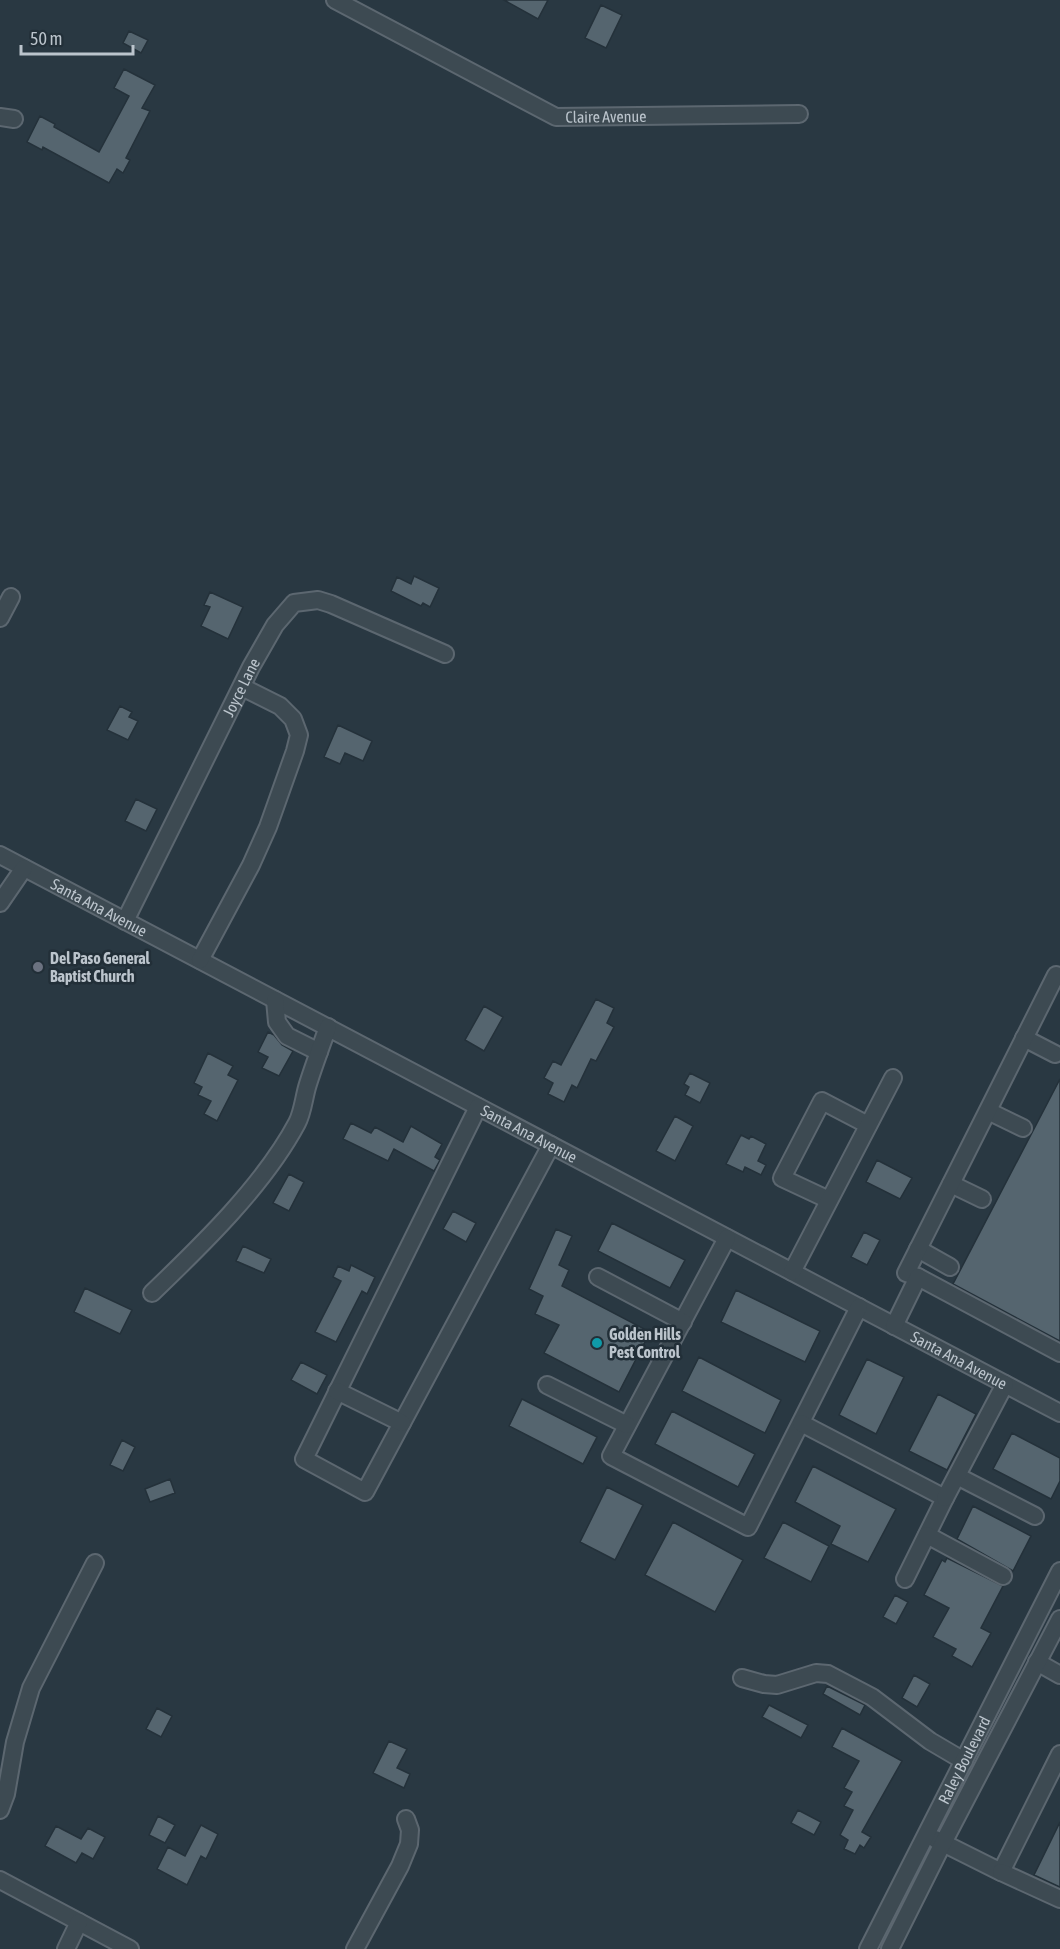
<svg xmlns="http://www.w3.org/2000/svg" width="1060" height="1949" viewBox="0 0 1060 1949" font-family="'Asap Condensed',sans-serif">
<style>
.building{fill:#55656f;stroke:#24313a;stroke-width:1.5}
.lines{fill:none;stroke-linecap:round;stroke-linejoin:round}
.minor-casing{stroke:#5c6770;stroke-width:20}
.minor{stroke:#3d4a52;stroke-width:16}
.worship-dot{fill:#6b7280;stroke:#222f38;stroke-width:2}
.culture-dot{fill:#0f9aa8;stroke:#222f38;stroke-width:2}
.labels{text-anchor:middle;stroke-width:5;stroke-linejoin:round;paint-order:stroke}
.street-label{font-size:16px;fill:#bbc4cc;stroke:#222f38}
.poi-label{font-size:16px;font-weight:bold;fill:#bbc4cc;stroke:#222f38;text-anchor:start}
</style>
<rect width="100%" height="100%" fill="#293842"/>
<path class="building" d="M504,0H548L538,19Z
M601,5L622,15L606,48L585,38Z
M129,31L148,40L141,53L123,43Z
M124,69L155,85L142,108L150,111L126,158L130,160L123,173L117,169L109,183L43,147L42,150L27,142L40,116L55,124L54,127L99,152L129,96L114,88Z
M414,576L439,588L430,607L423,603L421,606L391,591L397,577L411,584Z
M210,592L243,607L228,639L201,626L210,607L204,605Z
M120,706L132,712L129,717L138,721L128,740L107,730Z
M338,725L372,741L363,761L345,753L340,764L324,757Z
M136,799L157,809L146,831L125,821Z
M596,999L614,1008L607,1023L614,1027L596,1061L591,1059L577,1088L572,1085L564,1102L548,1094L553,1083L544,1078L553,1061L561,1065Z
M484,1006L503,1017L484,1051L465,1040Z
M268,1032L274,1035L282,1045L293,1051L279,1076L262,1068L268,1057L258,1052Z
M208,1053L233,1066L228,1075L238,1080L217,1121L204,1114L211,1101L198,1095L202,1087L194,1083Z
M690,1073L710,1083L700,1103L685,1095L689,1087L684,1084Z
M1060,1079V1341L953,1284Z
M675,1116L693,1126L675,1161L656,1151Z
M351,1123L371,1133L375,1127L403,1142L411,1126L442,1144L435,1157L440,1160L434,1171L394,1149L388,1161L343,1139Z
M741,1135L749,1139L751,1136L766,1144L758,1161L766,1165L761,1175L745,1167L743,1172L726,1164Z
M877,1160L912,1178L900,1199L866,1182Z
M289,1174L304,1182L289,1211L273,1203Z
M453,1211L476,1223L466,1242L443,1229Z
M612,1223L685,1260L670,1288L598,1251Z
M556,1229L572,1236L559,1265L569,1270L562,1286L650,1332L619,1392L544,1353L559,1325L535,1314L543,1296L529,1289Z
M864,1232L880,1240L867,1265L851,1257Z
M243,1246L271,1259L264,1273L236,1261Z
M351,1265L375,1277L367,1294L362,1291L336,1342L315,1332L341,1281L333,1277L338,1266L349,1271Z
M85,1288L132,1310L120,1334L74,1312Z
M736,1290L820,1331L805,1362L721,1322Z
M699,1357L781,1400L765,1433L682,1391Z
M867,1359L904,1377L876,1434L839,1415Z
M301,1362L327,1375L317,1394L291,1380Z
M938,1394L976,1414L947,1470L909,1451Z
M522,1399L597,1437L583,1464L509,1426Z
M672,1411L755,1454L738,1487L655,1444Z
M1012,1433L1060,1458V1481L1051,1499L993,1469Z
M122,1440L135,1447L123,1471L110,1465Z
M813,1466L896,1509L868,1562L831,1544L840,1526L795,1502Z
M170,1479L175,1493L150,1502L145,1489Z
M607,1487L643,1505L615,1560L580,1542Z
M973,1506L1031,1536L1013,1571L957,1539Z
M673,1522L743,1560L715,1612L645,1575Z
M783,1522L829,1546L811,1582L764,1558Z
M947,1558L1003,1586L981,1628L991,1633L972,1667L952,1656L956,1649L933,1637L949,1608L924,1595L942,1560L945,1562Z
M895,1595L908,1602L896,1624L883,1617Z
M914,1675L930,1684L917,1707L902,1698Z
M827,1686L865,1705L860,1715L823,1694Z
M769,1705L808,1725L801,1738L762,1717Z
M157,1708L172,1716L161,1737L146,1729Z
M842,1728L902,1761L862,1832L871,1837L864,1848L860,1845L855,1854L844,1849L848,1840L840,1835L853,1810L844,1806L852,1792L844,1788L859,1761L832,1747Z
M389,1741L407,1749L397,1768L410,1774L404,1788L373,1773Z
M798,1810L821,1822L814,1835L791,1823Z
M158,1816L175,1825L165,1843L149,1835Z
M1060,1822V1887L1034,1875Z
M201,1825L218,1834L206,1859L201,1856L187,1885L157,1869L168,1847L185,1856Z
M56,1826L81,1839L88,1828L105,1837L93,1859L82,1853L76,1863L45,1846Z"/>
<g class="lines">
<g class="minor-casing">
<g id="minor">
<path id="s1" d="M335,0L556,117L799,114"/>
<path d="M0,117L14,119"/>
<path d="M0,618L11,597"/>
<path id="s2" d="M0,855L1060,1413"/>
<path d="M0,903L24,868"/>
<path id="s3" d="M125,921L251,667L275,625L294,603L318,600L331,604L445,654"/>
<path d="M200,960L251,865L268,827L295,751L299,735L293,719L280,706L242,687"/>
<path d="M275,1000L277,1022L287,1036L319,1052"/>
<path d="M1024,1038L1055,1054"/>
<path d="M478,1107L304,1459L365,1492L551,1145"/>
<path d="M988,1111L1023,1128"/>
<path d="M951,1184L982,1199"/>
<path d="M829,1200L782,1178L822,1101L868,1125"/>
<path d="M727,1238L611,1456L748,1527L859,1307"/>
<path d="M918,1249L950,1267"/>
<path d="M792,1272L893,1078"/>
<path d="M598,1277L683,1322"/>
<path d="M918,1277L906,1273L1056,975L1060,977"/>
<path d="M152,1293C202,1245 264,1185 297,1123C303,1112 304,1096 308,1084C314,1065 321,1046 328,1027"/>
<path d="M894,1326L918,1277L1060,1353"/>
<path d="M547,1385L627,1425"/>
<path d="M337,1391L402,1423"/>
<path d="M801,1423L945,1498L905,1579"/>
<path d="M957,1476L1035,1516"/>
<path d="M945,1498L1005,1384"/>
<path d="M927,1535L1003,1576"/>
<path d="M1037,1662L1060,1675"/>
<path d="M742,1678L764,1684L777,1685L816,1673L828,1674L872,1697L930,1741L964,1761"/>
<path d="M0,1810L6,1794L15,1742L31,1688L95,1563"/>
<path d="M935,1839L1001,1872L1060,1754"/>
<path d="M1001,1872L1060,1899"/>
<path d="M0,1880L130,1949"/>
<path d="M66,1949L79,1922"/>
<path d="M355,1949L400,1866L409,1844L410,1830L406,1819"/>
<path id="s4" d="M868,1949L1060,1571"/>
<path d="M890,1949L943,1843L1060,1619"/>
</g>
</g>
<use href="#minor" class="minor"/>
</g>
<circle class="worship-dot" cx="38" cy="967" r="6"/>
<circle class="culture-dot" cx="597" cy="1343" r="6"/>
<g class="labels">
<g class="street-label">
<text dy="6" stroke="none"><textPath href="#s1" startOffset="300">Claire Avenue</textPath></text>
<text dy="6" stroke="none"><textPath href="#s3" startOffset="261">Joyce Lane</textPath></text>
<text dy="6" stroke="none"><textPath href="#s2" startOffset="112">Santa Ana Avenue</textPath></text>
<text dy="6" stroke="none"><textPath href="#s2" startOffset="598">Santa Ana Avenue</textPath></text>
<text dy="6" stroke="none"><textPath href="#s2" startOffset="1084">Santa Ana Avenue</textPath></text>
<text dy="6" stroke="none"><textPath href="#s4" startOffset="212">Raley Boulevard</textPath></text>
</g>
<g class="poi-label">
<text x="50" y="964">Del Paso General<tspan x="50" dy="18">Baptist Church</tspan></text>
<text x="609" y="1340">Golden Hills<tspan x="609" dy="18">Pest Control</tspan></text>
</g>
</g>
<path d="M21 45v9h112v-9" fill="none" stroke="#bbc4cc" stroke-width="3"/>
<text x="30" y="45" font-size="18" fill="#bbc4cc" stroke="#222f38" stroke-width="4.5" paint-order="stroke">50 m</text>
</svg>
